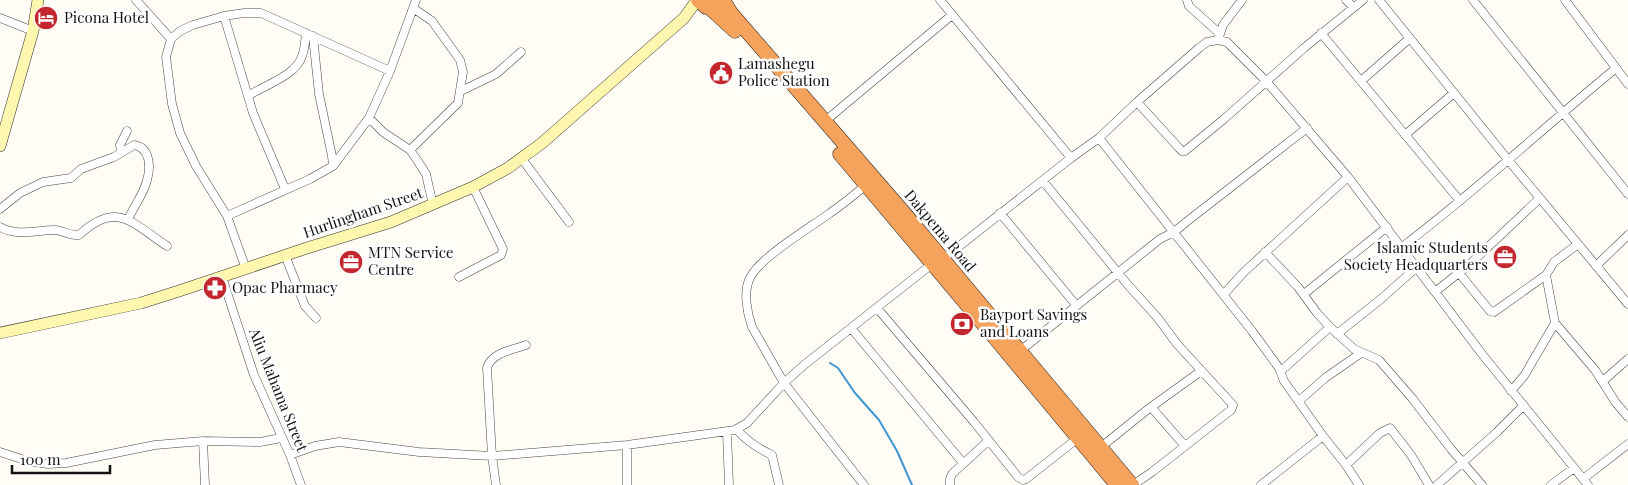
<svg xmlns="http://www.w3.org/2000/svg" width="1628" height="485" viewBox="0 0 1628 485" font-family="'Playfair Display',serif">
<style>
.lines{fill:none;stroke-linecap:round;stroke-linejoin:round}
.stream{stroke:#3f96cf;stroke-width:2}
.street-casing{stroke:#444;stroke-width:9}
.secondary-casing{stroke:#333;stroke-width:12}
.highway-casing{stroke:#222;stroke-width:15}
.street{stroke:#fff;stroke-width:8}
.secondary{stroke:#fff6b0;stroke-width:11}
.highway{stroke:#f5a25d;stroke-width:14}
.labels{text-anchor:middle;stroke-width:5;stroke-linejoin:round;paint-order:stroke}
.poi-label{font-size:15px;fill:#111;stroke:#fff;text-anchor:start}
.street-label{font-size:15px;fill:#111;stroke:#fff}
</style>
<rect width="100%" height="100%" fill="#fffdf5"/>
<g class="lines">
<path class="stream" d="M830,363L838,368L855,393L879,420L897,451L912,485"/>
<g class="street-casing">
<path id="street" d="M136,0L171,39
M940,0L1071,158
M1187,0L1189,6L1219,33
M1346,0L1353,7
M1379,0L1509,161L1628,304
M1473,0L1628,194
M1565,0L1628,84
M224,16L253,113L285,189
M0,18L33,31
M1321,33L1460,201
M313,36L319,94L332,156L333,166L369,118L390,71L416,0
M1218,40L1223,25L1242,0
M1361,81L1410,38
M461,91L496,74L521,52
M248,96C264,85 296,76 302,56C305,49 305,40 306,33
M1137,102L1179,148L1182,151H1185L1224,119L1304,48L1363,0
M369,118L383,132L410,150L417,160L426,174L433,205
M824,122L952,15
M1405,135L1454,93
M1099,138L1252,331L1279,368L1284,381L1323,436L1346,465L1359,485
M410,150L458,103L463,72L460,60L432,21L413,8
M121,153L120,145L127,131
M522,159L569,222
M1043,181L1128,285L1157,317L1177,344L1233,405L1231,410L1152,472L1133,485
M0,209L20,193L43,182L71,178L81,169L114,157L134,145C150,147 151,167 147,180C144,194 133,207 128,220
M1000,213L1076,305
M227,216L310,179L333,166
M0,227C19,237 35,230 55,230C64,231 71,236 79,235C117,200 132,223 167,246
M1578,244L1554,262L1546,275L1555,323L1595,370L1616,403L1628,417
M1402,247C1476,191 1543,128 1615,69
M1265,252L1298,287L1317,313L1330,327L1354,349L1379,360L1412,398L1451,449L1482,485
M285,255L305,306L316,318
M943,259L1071,158L1099,138L1137,102L1199,48L1207,42L1218,40L1227,42L1266,81L1348,177L1482,354L1588,485
M1596,266L1628,235
M246,269L227,216L196,166L180,133L172,104L166,57L171,39L180,31L193,25L224,16L244,13H261L390,71
M1459,273L1490,311L1494,312L1546,275
M222,277L254,375L290,455L301,485
M459,277L501,255L503,249L473,187
M1435,292L1470,264L1540,198
M1224,294L1244,272L1348,177
M1304,294L1387,227
M877,308L974,422L1018,477L1023,480L1026,479L1078,438
M851,328L963,463
M1337,334L1381,299L1417,267
M1020,351L1160,239L1174,232L1190,219L1307,128
M1281,371L1330,327
M1603,381L1628,359
M1511,391L1524,376L1555,323
M1299,401L1325,378L1361,353
M1151,407L1185,446
M737,430C747,441 759,449 772,455L779,485
M727,432L729,485
M627,445V485
M1101,447L1147,410L1201,371
M0,452L28,461L48,464L66,463L155,445L203,441
M290,455L315,446L339,442L419,452L492,456L627,445L735,430L747,423L784,383L804,365L932,264
M1346,465L1380,433L1390,428L1411,455L1429,485
M1583,479L1628,444
M205,485L203,441L260,442L281,438
M496,485L492,456L487,368C491,353 512,350 526,345
M864,485L784,383L752,327C747,313 743,291 750,278C760,257 810,228 830,213C842,205 854,195 866,185
M950,485V479L952,474L988,441
M1261,485L1323,436
M1437,485L1497,432L1523,406
M1551,485L1574,468"/>
</g>
<g class="secondary-casing">
<path id="secondary" d="M0,146L33,31L38,0
M0,333L141,303L179,291L307,248L391,222L473,187L508,168L542,143L684,18L697,0"/>
</g>
<g class="highway-casing">
<path id="highway" d="M698,0L706,7H714L718,5
M723,0L731,13L905,214L1132,485
M710,8L735,31
M840,154L1000,344L1117,485"/>
</g>
<use href="#street" class="street"/>
<use href="#secondary" class="secondary"/>
<use href="#highway" class="highway"/>
</g>
<defs>
<g id="hotel-disc" transform="scale(1.25)"><circle r="9.5" fill="#c4262e" stroke="#fff"/><path d="M-6-4.5h1.5V1H6V5H4.5V3h-9V5H-6ZM-4 0a1.8 1.8 0 1 1 3.6 0ZM.5 0V-2.5h3Q6-2.5 6 0Z" fill="#fff"/></g>
<g id="civic-disc" transform="scale(1.25)"><circle r="9.5" fill="#c4262e" stroke="#fff"/><path d="M-.6-6.5H3V-4.5H.6V-3L4-1V1h2V6H-6V1h2V-1L-.6-3ZM-1.2 2.5V6h2.4V2.5Z" fill="#fff"/></g>
<g id="office-disc" transform="scale(1.25)"><circle r="9.5" fill="#c4262e" stroke="#fff"/><path d="M-6-3h4V-5.5h4V-3h4V5H-6ZM-1-4.5V-3h2v-1.5ZM-6 0V1H6V0Z" fill="#fff"/></g>
<g id="pharmacy-disc" transform="scale(1.25)"><circle r="9.5" fill="#c4262e" stroke="#fff"/><path d="M-2-6h4v4h4v4h-4v4h-4v-4h-4v-4h4Z" fill="#fff"/></g>
<g id="bank-disc" transform="scale(1.25)"><circle r="9.5" fill="#c4262e" stroke="#fff"/><path d="M-6-4H6V4H-6ZM0-2.3a2.3 2.3 0 1 0 0 4.6a2.3 2.3 0 1 0 0-4.6Z" fill="#fff"/></g>
</defs>
<g fill-rule="evenodd">
<use href="#hotel-disc" x="46" y="18"/>
<use href="#civic-disc" x="721" y="73"/>
<use href="#office-disc" x="1505" y="257"/>
<use href="#office-disc" x="351" y="262"/>
<use href="#pharmacy-disc" x="215" y="288"/>
<use href="#bank-disc" x="962" y="324"/>
</g>
<g class="labels">
<g class="poi-label">
<text x="64" y="23">Picona Hotel</text>
<text x="738" y="69">Lamashegu<tspan x="738" dy="17">Police Station</tspan></text>
<text x="1488" y="253" text-anchor="end">Islamic Students<tspan x="1488" dy="17">Society Headquarters</tspan></text>
<text x="368" y="258">MTN Service<tspan x="368" dy="17">Centre</tspan></text>
<text x="232" y="293">Opac Pharmacy</text>
<text x="980" y="320">Bayport Savings<tspan x="980" dy="17">and Loans</tspan></text>
</g>
<g class="street-label">
<text transform="translate(363 213) rotate(-19)" y="5">Hurlingham Street</text>
<text transform="translate(940 231) rotate(50)" y="5">Dakpema Road</text>
<text transform="translate(278 390) rotate(68)" y="5">Aliu Mahama Street</text>
</g>
</g>
<path d="M12 465v8h98v-8" fill="none" stroke="#111111" stroke-width="2.5"/>
<text x="20" y="465" font-size="15" fill="#111111" stroke="#ffffff" stroke-width="4" paint-order="stroke">100 m</text>
</svg>
